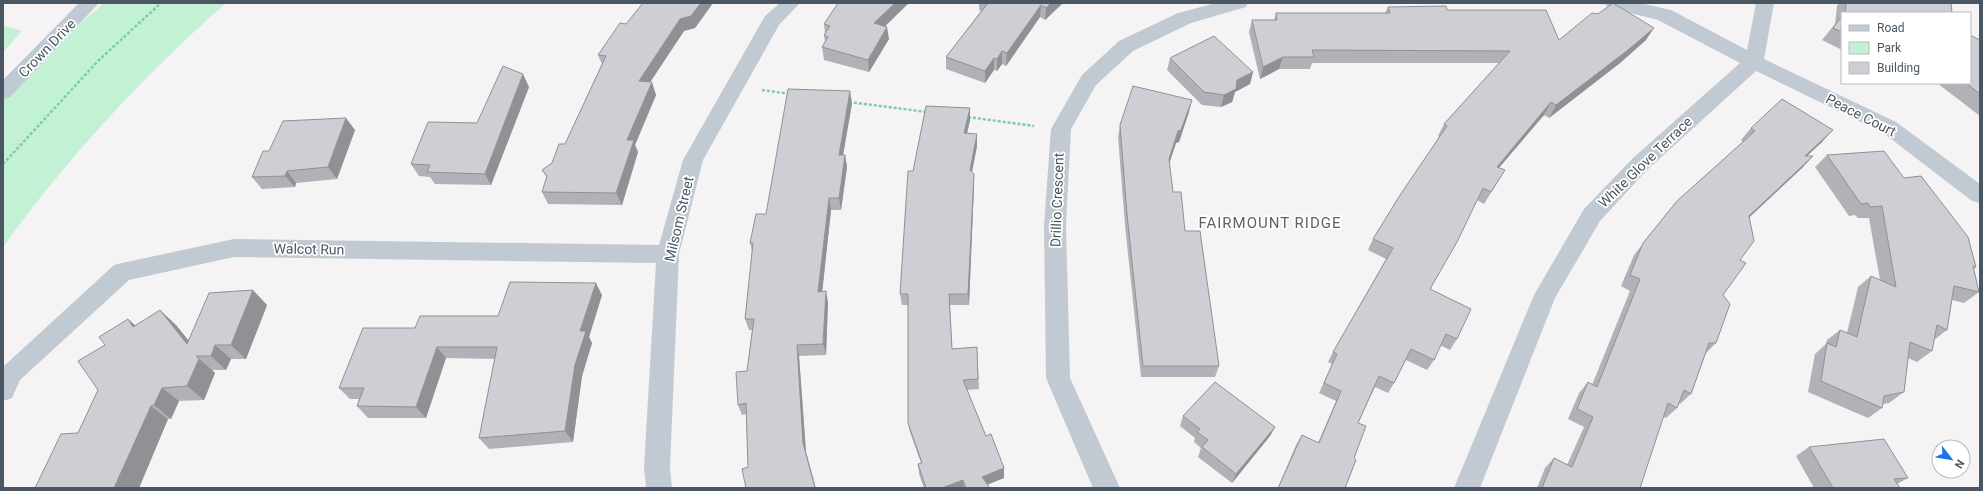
<svg xmlns="http://www.w3.org/2000/svg" width="1983" height="491" viewBox="0 0 1983 491" font-family="Roboto,sans-serif">
<style>
.green{fill:#c3f1d5}
.lines{fill:none;stroke-linecap:round;stroke-linejoin:round}
.path{stroke:#7ad0a6;stroke-width:2.5;stroke-dasharray:3 2;stroke-linecap:butt}
.minor{fill:#c1cad2;fill-rule:evenodd}
.wall{fill:#b0b2b7}
.shaded-wall{fill:#909195}
.building{fill:#cdcfd5;stroke:#909195}
.labels{text-anchor:middle;stroke-width:3.5;stroke-linejoin:round;paint-order:stroke}
.street-label{font-size:14px;fill:#4a5661;stroke:#fff}
.neighbourhood-label{font-size:15px;letter-spacing:1px;fill:#5f6368;stroke:#fff}
</style>
<rect width="100%" height="100%" fill="#f5f3f3"/>
<path class="green" d="M104,3H226C143,76 68,157 3,247V95L49,51Z
M3,25L22,31L3,52Z"/>
<g class="lines">
<path class="path" d="M762,90L790,94
M849,102L927,112
M968,117L1034,126
M3,164L99,60L161,3"/>
<path class="minor" d="M79,3H99L10,97L3,99V80Z
M780,3H800L779,25L703,160L679,254L670,467L672,488H646L644,467L656,263L234,257L129,280L20,380L12,398L3,401L4,366L114,265L122,263L234,239L659,245L683,160L765,16Z
M1216,3H1248L1246,7L1191,23L1133,51L1096,85L1071,129L1066,225L1070,378L1120,488H1093L1046,378L1044,225L1051,129L1082,75L1119,41L1178,13Z
M1605,3H1640L1671,10L1747,50L1756,3H1774L1764,59L1896,122L1980,184V203L1972,201L1882,132L1756,71L1646,171L1600,221L1555,298L1480,488H1454L1534,295L1584,209L1632,159L1740,63L1658,20L1607,7Z"/>
</g>
<path class="wall" d="M643,3H713L695,28L684,31L650,82L656,95L635,145L638,152L622,205L548,204L542,192L547,178L542,170L552,163L565,144L602,64L598,55L626,24Z
M979,3H1063L1045,20L1040,17L1006,66L1002,64L997,71L994,70L985,83L946,69V57L981,11L979,10Z
M1839,3H1951L1952,13H1842V50L1822,40L1835,24L1837,6Z
M1388,7L1447,10L1559,40H1646L1620,63L1549,118L1544,115L1499,168L1505,170L1484,204L1477,200L1430,289L1457,339L1450,350L1440,345L1434,360L1427,370L1406,360L1394,383L1388,393L1375,387L1358,423L1354,458L1345,488H1278L1296,445L1302,435L1318,443L1336,401L1319,393L1332,364L1328,362L1333,352L1386,259L1368,250L1373,239L1439,137L1438,136L1444,124L1499,63H1312L1310,69H1279L1260,79L1249,32L1252,20H1274L1276,13H1385Z
M824,24L885,26L889,39L869,72L824,60L822,47L825,42L824,35L825,33Z
M1980,40V116L1937,83H1970Z
M1170,58L1253,72L1250,84L1235,92L1232,102L1221,107L1202,105L1167,70Z
M529,87L491,185L435,184L430,177L419,176L411,164L477,123Z
M852,103L843,155H845L847,167L841,210H831L822,292L828,302L826,355L799,356L806,452L816,488H746L748,467L746,414L742,415L738,405L747,371L752,330H749L745,319L752,251L750,243L766,214Z
M1189,112L1179,142L1176,143L1169,162L1173,192L1185,231L1219,366L1215,377H1141L1125,225L1118,137L1120,125Z
M970,120L967,134L977,146L972,172L974,174V186L969,305H950L952,349L977,347L979,389L967,390L986,436L1004,468V478L987,484L990,488H924L919,474L918,464L921,463L910,432L908,423V305H902L900,294L913,171Z
M1751,128L1822,142L1807,156H1813L1802,168L1749,217L1740,260L1723,295L1716,343L1706,353L1691,394L1680,404L1679,403L1677,408L1666,418L1663,417L1640,488H1537L1545,468L1554,458L1567,465L1584,427L1568,419L1579,393L1588,382L1592,385L1630,291L1621,286L1634,255L1677,201L1743,142L1741,140Z
M355,130L337,179L296,183L295,187L262,189L252,177L269,151Z
M1827,155L1904,178L1976,267L1974,269L1979,292L1964,303L1952,300L1947,330L1934,340L1932,351L1917,362L1908,358L1904,392L1889,403L1883,404L1882,408L1868,418L1808,392L1815,354L1826,344L1827,340L1840,330L1847,333L1858,287L1871,276L1880,280L1869,218H1858L1855,215L1849,216L1815,167Z
M602,295L589,337L592,343L582,376L573,442L489,449L479,438L495,359L446,358L426,418H368L357,406L359,399H350L339,388L415,328L498,316Z
M267,305L246,359H231L226,370H212L215,373L204,400L179,401L171,419H168L139,488H35L78,433L98,390L105,345L176,325L188,340Z
M1183,416L1275,427L1270,436L1232,483L1198,457L1201,448L1194,442L1195,438L1180,426Z
M1809,447L1908,478L1897,484L1900,488H1814L1796,456Z"/>
<path class="shaded-wall" d="M701,3H713L695,28L684,31L643,93L639,81L680,19Z
M895,3H909L875,36L874,23Z
M1051,3H1063L1045,20L1046,8Z
M1041,5L1040,17L1006,66L1007,53Z
M887,27L889,39L869,72L868,60Z
M1654,28L1646,40L1620,63L1549,118L1556,105Z
M1002,51V64L997,71V59Z
M1283,57L1279,69L1260,79L1263,67Z
M994,58V70L985,83V71Z
M1253,72L1250,84L1235,92L1232,102L1221,107L1224,95L1237,80Z
M523,74L529,87L491,185L485,174Z
M652,82L656,95L635,145L638,152L622,205L616,193L627,140Z
M850,91L852,103L841,167L839,155Z
M1192,100L1189,112L1179,142L1176,143L1167,171L1169,159L1178,131Z
M1551,102L1544,115L1490,178L1497,167Z
M970,108V120L964,145V133Z
M346,118L355,130L337,179L328,167Z
M1833,130L1822,142L1794,168L1805,156Z
M977,134V146L970,182V170Z
M845,155L847,167L841,210L839,198Z
M1813,156L1802,168L1738,228L1749,216Z
M287,171L296,183L295,187L285,176Z
M974,174V186L969,305L968,294Z
M829,198L831,210L821,303L818,292Z
M596,283L602,295L589,337L592,343L582,376L573,442L565,431L580,331Z
M253,290L267,305L246,359L231,345Z
M826,291L828,302L826,355L823,344Z
M160,310L176,325L201,356L187,344Z
M128,319L145,334L133,327Z
M215,345L231,359L226,370L211,356Z
M797,345L799,356L806,452L816,488L803,443Z
M437,347L446,358L426,418L416,407Z
M196,356L212,370L215,373L204,400L187,386Z
M162,388L179,401L171,419L154,405Z
M151,406L168,419L139,488H114Z
M1275,427L1270,436L1232,483L1236,474Z
M1004,468V478L982,487V477Z
M963,480L964,488H942Z"/>
<path class="building" d="M643,3H701L691,16L680,19L639,81L652,82L627,140H634L616,193L542,192L547,176L542,170L552,163L559,144H565L606,56L598,55L620,23L626,24Z
M838,3H895L874,23L887,27L868,60L822,47L828,37L824,35L830,26L824,24Z
M988,3H1051L1046,8L1041,5L1007,53L1002,51L997,59L994,58L985,71L946,57Z
M1613,3L1654,28L1628,50L1556,105L1551,102L1497,167L1505,170L1491,192L1483,188L1457,242L1430,289L1471,309L1457,339L1446,334L1434,360L1411,349L1394,383L1379,376L1358,423L1366,426L1354,458L1356,460L1345,488H1278L1302,435L1319,443L1341,391L1324,383L1337,354L1333,352L1393,248L1373,239L1400,195L1447,126L1444,124L1510,51L1312,50L1314,57H1283L1263,67L1252,20H1277L1276,13H1390L1388,7L1446,6L1447,10H1546L1559,40L1592,13L1598,14Z
M1846,3H1951L1952,13H1844L1845,12Z
M1842,16V32L1833,28Z
M1970,35L1980,40V94L1966,83H1970Z
M1214,36L1253,72L1237,80L1236,89L1224,95L1204,92L1170,58Z
M503,66L523,74L485,174L427,172L430,165L411,164L428,122L477,123Z
M1133,86L1192,100L1181,130L1178,131L1169,159L1173,192H1181L1185,231H1200L1219,366H1143L1127,214L1120,125Z
M788,89L850,91L839,155H845L839,198H829L818,292L826,291L823,344L797,345L803,443L815,488H746L742,469L748,467L746,403L738,405L736,372L747,371L754,319H745L753,243H750L756,214H766Z
M1782,99L1833,130L1805,156H1813L1749,216L1754,241L1740,260L1746,263L1723,295L1730,304L1716,343H1709L1691,394L1684,390L1677,408L1668,403L1640,488H1542L1554,458L1572,467L1593,417L1577,409L1588,382L1597,387L1640,279L1630,275L1643,243L1677,201L1755,131L1751,128Z
M926,106L970,108L964,133L977,134L970,170L974,174L968,294H949L952,349L977,347L978,379L963,380L986,436L991,434L1004,468L982,477L990,488H966L963,480L942,488H926L918,464L922,463L908,423V294H900L908,171H913Z
M346,118L328,167L287,171L285,176L252,177L263,151H269L283,121Z
M1884,151L1904,178L1921,176L1968,237L1976,267L1973,266L1979,292L1954,286L1947,330L1937,325L1932,351L1910,342L1904,392L1884,396L1882,408L1821,381L1827,343L1836,347L1840,330L1857,337L1871,276L1896,287L1882,206L1870,207L1868,203L1861,204L1827,155Z
M510,282L596,283L580,331H586L575,365L565,431L479,438L497,347H437L416,407L357,406L364,388H339L363,328H415L420,316H498Z
M253,290L231,345H215L211,356H196L199,359L187,386L162,388L154,405L151,406L114,488H35L61,434L78,433L98,390L78,361L105,345L99,337L128,319L133,327L160,310L187,344L209,293Z
M1215,382L1275,427L1236,474L1202,447L1208,440L1197,432L1200,429L1183,416Z
M1884,439L1908,478L1894,479L1900,488H1833L1809,447Z"/>
<g class="labels">
<g class="street-label">
<text transform="translate(47 48) rotate(-46)" y="5">Crown Drive</text>
<text transform="translate(1861 115) rotate(27)" y="5">Peace Court</text>
<text transform="translate(1645 162) rotate(-44)" y="5">White Glove Terrace</text>
<text transform="translate(1057 200) rotate(-88)" y="5">Drillio Crescent</text>
<text transform="translate(679 219) rotate(-77)" y="5">Milsom Street</text>
<text transform="translate(309 249) rotate(1)" y="5">Walcot Run</text>
</g>
<g class="neighbourhood-label">
<text x="1270" y="228">FAIRMOUNT RIDGE</text>
</g>
</g>
<rect width="1983" height="491" fill="none" stroke="#4a5661" stroke-width="8"/>
<rect x="1841" y="12" width="130" height="72" fill="#ffffff" stroke="#b7bbc0"/>
<rect x="1849" y="25" width="20" height="6" fill="#c1cad2" stroke="#b7bbc0"/>
<text x="1877" y="32" font-size="12" fill="#4a5661">Road</text>
<rect x="1849" y="42" width="20" height="12" fill="#c3f1d5" stroke="#b7bbc0"/>
<text x="1877" y="52" font-size="12" fill="#4a5661">Park</text>
<rect x="1849" y="62" width="20" height="12" fill="#cdcfd5" stroke="#b7bbc0"/>
<text x="1877" y="72" font-size="12" fill="#4a5661">Building</text>
<g transform="translate(1951 459) rotate(121)"><circle r="19" fill="#ffffff" stroke="#b7bbc0"/>
<path d="M0-3L7 15L0 10L-7 15Z" fill="#1a73e8"/>
<text y="-6" font-size="11" font-weight="bold" text-anchor="middle" fill="#4a5661">N</text>
</g>
</svg>
